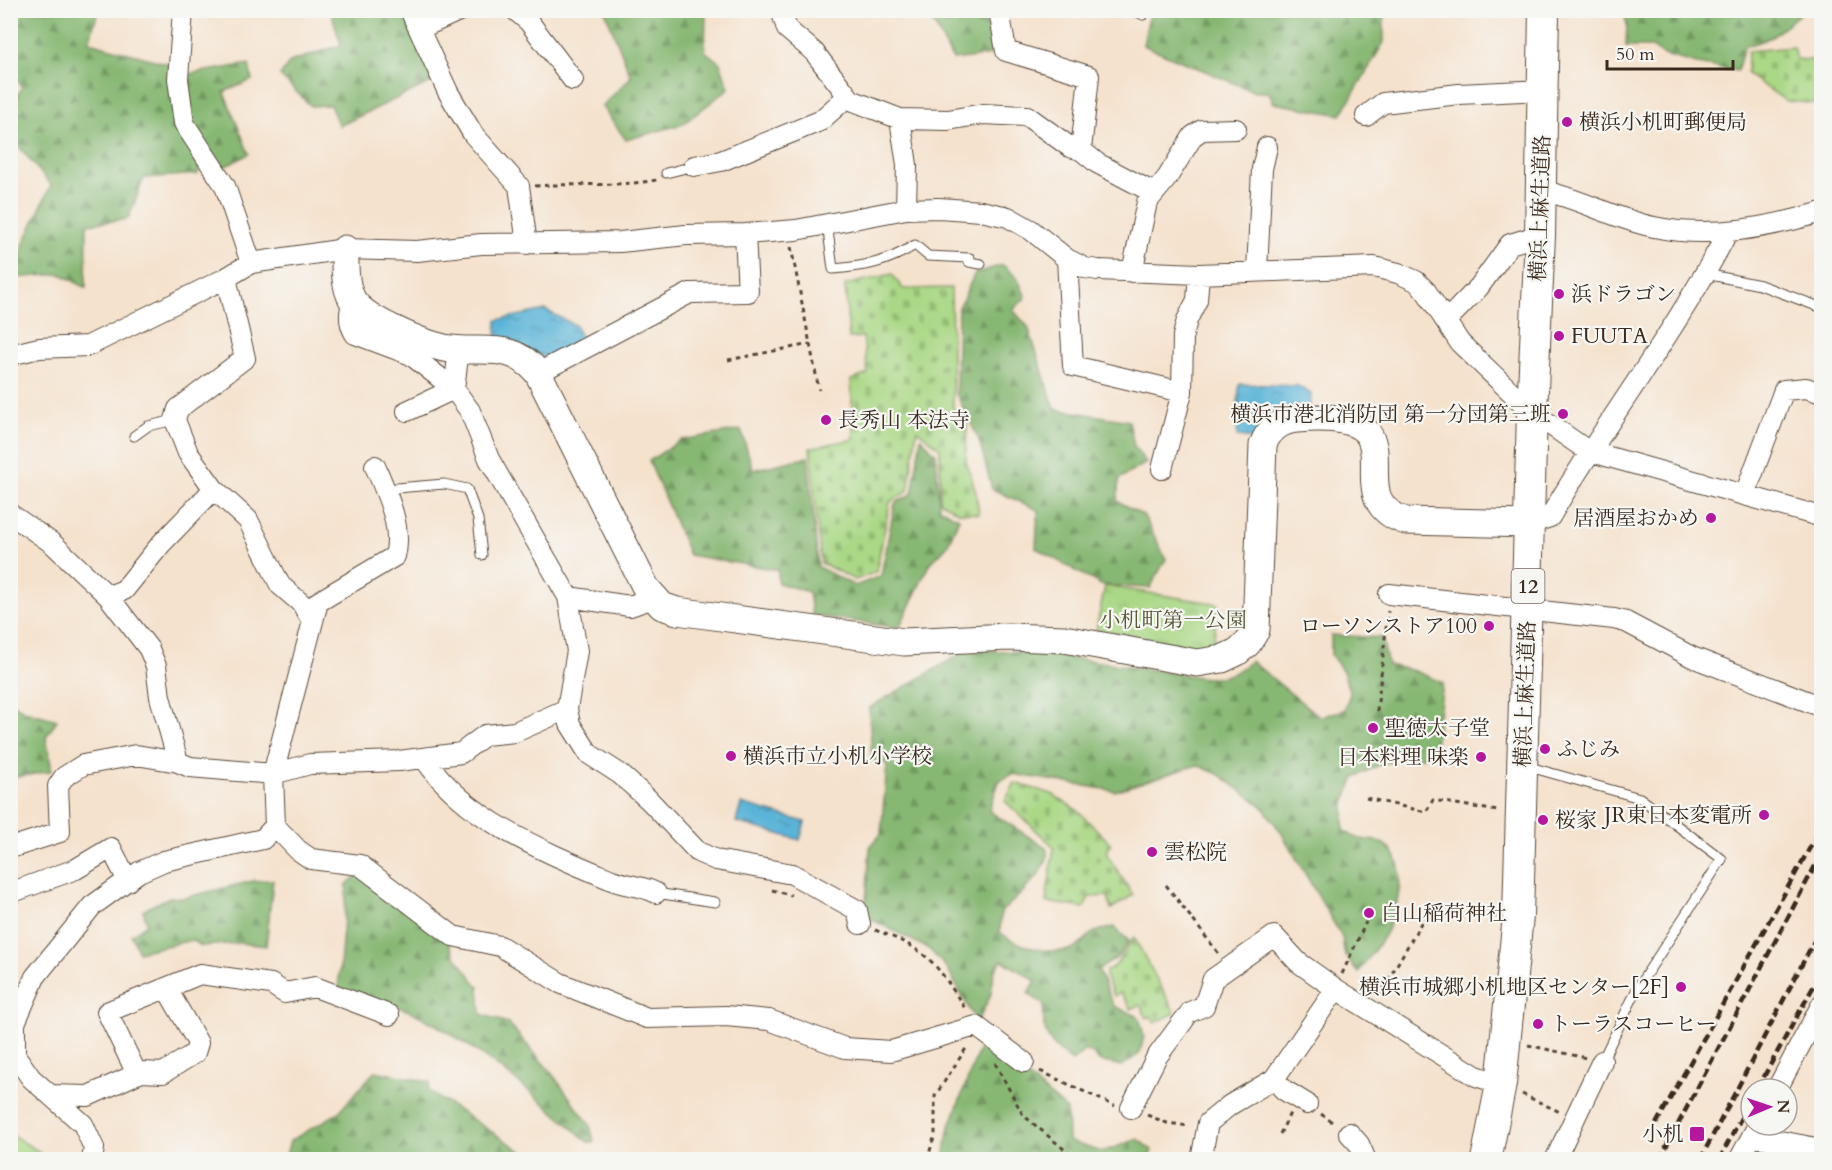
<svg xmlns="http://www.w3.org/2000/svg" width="1832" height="1170" viewBox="0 0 1832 1170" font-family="Cardo,'Noto Serif JP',serif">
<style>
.grass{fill:#aad886;stroke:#728152;stroke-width:1.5}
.forest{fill:url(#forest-firs);stroke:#617148;stroke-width:1.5}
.cemetery{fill:url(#cemetery-stones);stroke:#728152;stroke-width:1.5}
.park{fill:url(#park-tufts);stroke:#728152;stroke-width:1.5}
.water{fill:url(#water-ripples);stroke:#4a6f7b;stroke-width:1.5}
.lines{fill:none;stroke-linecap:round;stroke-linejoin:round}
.lane-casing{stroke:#574638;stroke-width:11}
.street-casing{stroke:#574638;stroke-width:22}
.secondary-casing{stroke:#574638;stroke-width:29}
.primary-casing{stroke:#574638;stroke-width:32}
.path{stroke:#574638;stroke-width:3;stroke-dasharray:4.5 4.5;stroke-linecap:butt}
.lane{stroke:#fff;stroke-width:9}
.street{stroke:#fff;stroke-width:20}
.secondary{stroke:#fff;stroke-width:27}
.primary{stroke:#fff;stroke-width:30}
.rail{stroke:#3b2a1e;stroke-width:4.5;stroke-dasharray:9 4.5;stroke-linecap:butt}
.poi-dot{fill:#b5179e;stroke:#f6f6f2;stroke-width:2}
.labels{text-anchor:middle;stroke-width:4.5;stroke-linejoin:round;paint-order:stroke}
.shield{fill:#f6f6f2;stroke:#73675e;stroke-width:1.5}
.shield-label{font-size:20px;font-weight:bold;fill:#3b2a1e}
.poi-label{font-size:21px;fill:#3b2a1e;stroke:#f6f6f2;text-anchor:start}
.street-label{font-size:21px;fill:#3b2a1e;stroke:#f6f6f2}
.park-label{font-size:21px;fill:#575638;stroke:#f6f6f2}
</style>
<defs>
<pattern id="forest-firs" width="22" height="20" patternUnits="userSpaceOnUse" patternTransform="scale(1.5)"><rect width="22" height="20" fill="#87b873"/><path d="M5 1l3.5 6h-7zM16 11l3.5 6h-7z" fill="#70965e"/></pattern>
<pattern id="cemetery-stones" width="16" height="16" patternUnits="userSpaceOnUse" patternTransform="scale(1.5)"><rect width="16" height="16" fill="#aad886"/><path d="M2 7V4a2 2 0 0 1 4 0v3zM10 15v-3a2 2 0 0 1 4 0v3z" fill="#93ba73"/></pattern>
<pattern id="park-tufts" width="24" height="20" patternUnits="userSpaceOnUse" patternTransform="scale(1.5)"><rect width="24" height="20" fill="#aad886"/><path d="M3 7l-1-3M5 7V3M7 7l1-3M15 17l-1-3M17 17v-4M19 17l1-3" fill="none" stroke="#93ba73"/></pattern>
<pattern id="water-ripples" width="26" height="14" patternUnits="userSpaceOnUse" patternTransform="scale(1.5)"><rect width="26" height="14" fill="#5ab4d8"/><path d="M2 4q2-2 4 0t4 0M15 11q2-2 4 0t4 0" fill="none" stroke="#4c93af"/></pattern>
</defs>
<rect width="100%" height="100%" fill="#f6f6f2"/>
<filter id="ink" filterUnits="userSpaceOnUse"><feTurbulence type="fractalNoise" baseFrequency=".0167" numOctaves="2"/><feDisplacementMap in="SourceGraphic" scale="12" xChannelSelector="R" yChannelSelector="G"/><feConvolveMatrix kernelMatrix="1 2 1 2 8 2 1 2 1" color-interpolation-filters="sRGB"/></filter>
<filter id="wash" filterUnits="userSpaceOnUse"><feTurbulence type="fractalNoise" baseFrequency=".008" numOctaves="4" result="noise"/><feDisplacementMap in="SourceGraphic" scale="24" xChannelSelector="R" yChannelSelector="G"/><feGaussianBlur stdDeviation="1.35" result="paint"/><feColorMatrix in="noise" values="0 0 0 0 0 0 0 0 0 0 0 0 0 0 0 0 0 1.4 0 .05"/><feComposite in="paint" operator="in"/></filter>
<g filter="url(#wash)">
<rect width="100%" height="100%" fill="#f5e2cd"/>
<path class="grass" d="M1757,1149L1792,1156L1790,1159H1751Z"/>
<path class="forest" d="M405,10L436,80L339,126L330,105L311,106L280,76L290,62L341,45L331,11Z
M1379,10L1384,17V42L1341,115L1274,103L1269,92H1255L1143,45L1150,11Z
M11,11H98L89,42L165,63L188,74L249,64L252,80L224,92L249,154L224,167L203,147L198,174L144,178L128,219L87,224L86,288L61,274L16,278L24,243L51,185L11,137V107L22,87L11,71Z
M605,11H706L705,51L720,63L729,88L683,124L626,140L602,106L631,77Z
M896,11H974L979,22L987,23L991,55L953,60L930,17Z
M1623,11V10L1803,11L1772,37L1744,47L1737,71L1697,64L1664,55L1652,47H1626L1627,24Z
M1003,265L1017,278L1026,297L1013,310L1028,327L1055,409L1129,421L1134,446L1146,463L1119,479L1117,501L1144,516L1166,559L1150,588L1101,585L1036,548L1038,510L992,489L979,440L956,393L958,310L975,273Z
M741,430L753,470L808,457L818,567L855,586L881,576L895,503L912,494L921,438L936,454L939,508L959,518L947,546L929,565L899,628L812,615L809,592L778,583V570L689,555L649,461L681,440Z
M1331,635L1382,638L1388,665L1415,671L1443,683L1434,755L1383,763L1355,777L1344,803V830C1363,845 1367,836 1382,843C1409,857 1400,899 1390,923C1384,940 1368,957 1358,973L1345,956L1342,937L1281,832L1262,806L1218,774L1197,765L1115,791L1013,774L999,781L989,811L1046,848C1055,867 1015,899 1001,912L1000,932C1016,947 1057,957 1077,947C1082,944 1086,938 1091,934C1097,930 1107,929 1114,927L1129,941L1118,957L1098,970L1114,1006L1139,1017L1144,1036L1140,1053L1122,1066L1099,1061L1093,1054L1085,1050L1072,1061C1049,1044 1041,1035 1044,1005L1028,993L1036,981L1002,960L994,972L991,994L977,1023L946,967L929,949L865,916L870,847L881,834L887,764L872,760L869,708L969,649L1040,653L1206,678C1225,678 1235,674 1251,661L1320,717L1344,710L1350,694L1343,671L1331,655Z
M10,702L25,711L57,720L46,737L52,771L11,778Z
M360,873L447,939L455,956L479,987L481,1014L508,1023L550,1071L590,1125L594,1142H588C535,1095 480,1047 416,1014C393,1003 363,997 338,989L347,884Z
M273,880L266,946L240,943L201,946L192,940L139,952L131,935L147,924L143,910L170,897L183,898L253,881Z
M983,1039L1067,1110L1068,1141L1102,1152L1138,1139L1152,1150L1149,1160H944L948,1131Z
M375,1071L430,1082L428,1091L534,1159H285L290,1141L338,1113Z"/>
<path class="cemetery" d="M1793,47L1796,59L1821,61V104L1786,101L1747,74L1748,51Z
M892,274L903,289L951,288L953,408L967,424L966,460L976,493L979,514L958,512L940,501V448L917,430L908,491L890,502L876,572L855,580L821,563L810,448L854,439L851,380L868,374L863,337L849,338L845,285Z
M1015,783L1052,794L1077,810L1111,844L1106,853L1133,895L1111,909L1108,896L1089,897L1084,908L1046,902L1054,847L1005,801Z
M1134,937L1175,1013L1155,1023L1151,1016L1147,1018L1140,1005L1131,1009L1121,993L1114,996L1106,978V971L1116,965Z"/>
<path class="park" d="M1105,586L1218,604L1213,646L1203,648L1096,630Z
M10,1134L38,1151L44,1159H11Z"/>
<path class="water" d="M545,310L575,325L582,339L546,358L496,338L497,320Z
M1241,384L1298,386L1311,394L1310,407L1253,439L1237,437L1239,385Z
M741,804L805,822L800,840L736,822Z"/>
</g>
<g filter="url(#ink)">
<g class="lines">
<g class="lane-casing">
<path id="lane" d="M1134,10L1143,15
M666,173L694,166
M827,223L833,269C866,266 886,263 915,245L928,256L970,258L969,262L981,264
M1706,274L1760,285L1817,306
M134,436L148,426L175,420
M385,489L444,484L467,489L478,519L482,555
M1526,766L1640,798L1722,859L1638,987L1602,1061
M656,893L715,902"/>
</g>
<g class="street-casing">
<path id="street" d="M183,10L178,79L184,123L225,186L251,263
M410,10L448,92L473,134L519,186L527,244
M515,10L529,22L573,80
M781,10L787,29L814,52L851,100L900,119L907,165L906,209
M999,10L1006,51L1089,76L1081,150
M419,29L461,10
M1366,116L1383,103L1459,94L1543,90
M900,119L948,120L983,114L1027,116L1070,147L1081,150L1097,163L1154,193
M694,166L721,161L820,121L848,96
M1540,190C1580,198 1614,219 1654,227C1710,239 1768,228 1822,212
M1067,259L1073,366L1182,392
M1257,271L1262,169L1267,147
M1132,272L1147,202L1167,178L1193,136L1202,130L1236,129
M226,278L245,358L178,409L175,420L188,453L214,489L248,520L280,585L302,604L312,621
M353,300C349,313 348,322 355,334L411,355L454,389
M1446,321L1479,287L1510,244L1540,235
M10,355L39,348L88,346L226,278L251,263L345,249L417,251L481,244L620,242L686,235L745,234L796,230L906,209L939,208L981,211L1008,217L1031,230L1067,259L1085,268L1098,270L1199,274L1374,267L1398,273L1416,281L1426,291L1460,343L1532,412L1588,451L1822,517
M538,373L690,293L748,292L745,234
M454,389L459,349
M375,466C386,492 403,527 395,556L318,602L273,774L275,826L298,850L311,859L360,865L453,936L500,946L560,983L647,1018L726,1016L769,1020L845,1048L891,1051L976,1026L1024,1062
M1162,469L1182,392L1183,336L1187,320L1197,300L1199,274
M1745,494L1784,390L1806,388L1822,393
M10,514L52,543L108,596L124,590L161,544L214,489
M1529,524L1550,517C1606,420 1677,331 1728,231
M1389,594L1614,619L1626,622L1692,657L1822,707
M108,596L149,649L156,666L160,697L178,762L190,767L273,774L310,764L399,761L461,753L485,735L515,732L567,709L577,651L568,597L489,459L470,411L454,389L407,411
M568,597L630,606L653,598
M567,709L570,724L589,754L620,774L649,800L698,852L716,860L792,874L857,910L860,924
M424,758C467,821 543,851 612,880C626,886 642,885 656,893
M10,848L60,832L58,786L64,777L83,765L136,755L178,762
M10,893L76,869L111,848L128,881
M1190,1012L1204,1006L1213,979L1274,936L1298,962L1336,989
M137,1074L107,1012L200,974L271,984L285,993L315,987L389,1015
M1274,1079L1284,1090L1307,1104
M1777,1089L1822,1004
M50,1095L88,1096L141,1072L163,1073L195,1053L198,1043L167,989
M1131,1108L1156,1058L1184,1020
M1349,1133L1359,1144L1366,1160
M1752,1136L1822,1149
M92,1160L94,1148L83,1124L31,1078L15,1055V1023L35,977L92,906L139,872L164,861L263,839L275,826
M1201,1160L1208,1123L1230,1105L1274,1079L1336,989L1476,1076L1501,1084
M1555,1160L1602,1061
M1739,1160L1758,1125"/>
</g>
<g class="secondary-casing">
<path id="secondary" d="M345,249C345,265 344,284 352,299C363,319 421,343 444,348C481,355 510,339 538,373L646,588L662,606L677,611L904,642L1008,637L1064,639L1197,663L1222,659L1237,652L1248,643L1256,630L1263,445C1268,430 1281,420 1297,419C1433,408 1331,498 1406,521L1529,524"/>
</g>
<g class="primary-casing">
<path id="primary" d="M1486,1160L1501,1084L1518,916L1532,412L1540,235L1544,10"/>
</g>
<path class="path" d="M535,186C576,183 617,187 657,180
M791,247L819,390
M728,360L810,344
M1377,711L1388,611
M1366,798L1426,812L1433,800L1498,811
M1166,885L1219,954
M772,890L791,895
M875,930C929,950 936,963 966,1010
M1342,974L1366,922
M1379,996L1425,916H1497
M1528,1045L1586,1058
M995,1063L1023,1115L1071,1155
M1040,1071L1115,1106
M1522,1094L1560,1112
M1321,1114L1335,1124
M1147,1115L1167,1123L1189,1126
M1280,1134L1290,1113
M927,1160L935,1135V1096L967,1047"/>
<use href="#lane" class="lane"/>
<use href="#street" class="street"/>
<use href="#secondary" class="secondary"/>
<use href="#primary" class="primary"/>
<path class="rail" d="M1757,1089L1822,971
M1656,1124L1822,826
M1659,1160L1822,853
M1700,1160L1822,926
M1719,1160L1751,1099"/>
</g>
</g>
<g class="poi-dot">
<circle cx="1567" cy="122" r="6"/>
<circle cx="1559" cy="294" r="6"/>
<circle cx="1559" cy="336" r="6"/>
<circle cx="1563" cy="414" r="6"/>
<circle cx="826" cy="420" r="6"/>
<circle cx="1711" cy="518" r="6"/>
<circle cx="1489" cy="626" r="6"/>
<circle cx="1373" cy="728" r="6"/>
<circle cx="1545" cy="749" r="6"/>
<circle cx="731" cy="756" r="6"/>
<circle cx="1481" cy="757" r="6"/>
<circle cx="1764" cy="815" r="6"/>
<circle cx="1543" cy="820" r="6"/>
<circle cx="1152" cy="852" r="6"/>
<circle cx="1369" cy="913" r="6"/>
<circle cx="1681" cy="987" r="6"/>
<circle cx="1538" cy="1024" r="6"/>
<rect x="1689" y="1126" width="16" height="16" rx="3"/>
</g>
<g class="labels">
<rect class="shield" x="1511.5" y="569" width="33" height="34" rx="4.5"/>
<g class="shield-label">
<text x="1528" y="593">12</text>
</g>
<g class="poi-label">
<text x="1579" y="129">横浜小机町郵便局</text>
<text x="1571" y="301">浜ドラゴン</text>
<text x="1571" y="343">FUUTA</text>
<text x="1551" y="421" text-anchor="end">横浜市港北消防団 第一分団第三班</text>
<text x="838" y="427">長秀山 本法寺</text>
<text x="1699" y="525" text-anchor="end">居酒屋おかめ</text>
<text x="1477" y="633" text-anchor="end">ローソンストア100</text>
<text x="1385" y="735">聖徳太子堂</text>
<text x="1557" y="756">ふじみ</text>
<text x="743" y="763">横浜市立小机小学校</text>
<text x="1469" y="764" text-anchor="end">日本料理 味楽</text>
<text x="1752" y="822" text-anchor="end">JR東日本変電所</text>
<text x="1555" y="827">桜家</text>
<text x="1164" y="859">雲松院</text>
<text x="1381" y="920">白山稲荷神社</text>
<text x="1669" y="994" text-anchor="end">横浜市城郷小机地区センター[2F]</text>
<text x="1550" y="1031">トーラスコーヒー</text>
<text x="1684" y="1141" text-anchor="end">小机</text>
</g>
<g class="street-label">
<text transform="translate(1540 208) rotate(-88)" y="7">横浜上麻生道路</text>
<text transform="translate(1525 694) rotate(-88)" y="7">横浜上麻生道路</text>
</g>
<g class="park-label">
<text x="1173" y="627">小机町第一公園</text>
</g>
</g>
<rect width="1832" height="1170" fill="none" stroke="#f6f6f2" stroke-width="36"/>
<g transform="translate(1769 1107) rotate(88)"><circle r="28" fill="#f6f6f2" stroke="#aba49d" stroke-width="1.5"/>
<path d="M0-4.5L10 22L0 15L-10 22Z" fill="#b5179e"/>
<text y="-9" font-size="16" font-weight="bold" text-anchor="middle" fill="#3b2a1e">N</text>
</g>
<path d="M1607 60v9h126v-9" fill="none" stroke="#3b2a1e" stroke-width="3"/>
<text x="1616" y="60" font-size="18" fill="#3b2a1e" stroke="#f6f6f2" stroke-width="4.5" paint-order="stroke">50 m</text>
</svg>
